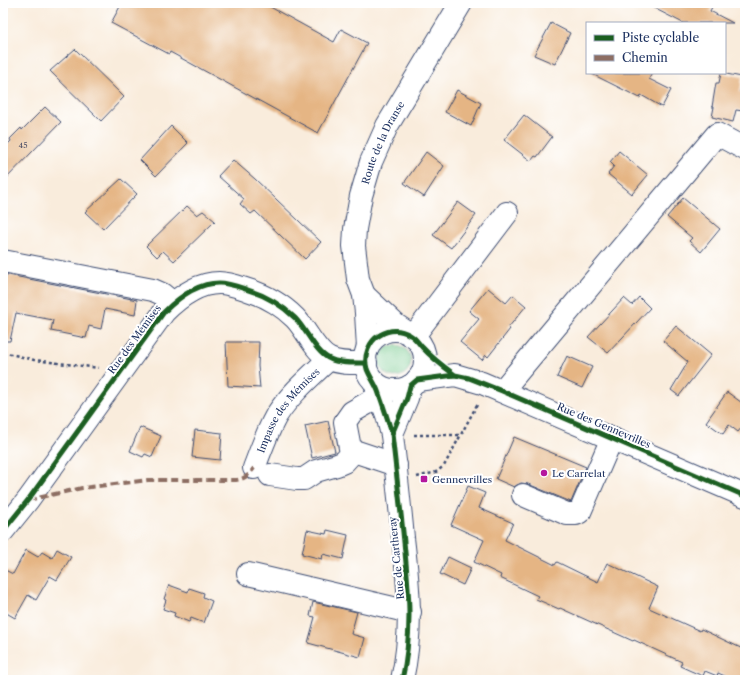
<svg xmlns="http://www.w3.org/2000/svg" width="748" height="683" viewBox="0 0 748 683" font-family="'Libre Caslon Text',serif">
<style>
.green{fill:#75c88b;stroke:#487c74}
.building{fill:#e5b584}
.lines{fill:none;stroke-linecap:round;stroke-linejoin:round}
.minor-casing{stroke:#3c4b71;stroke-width:24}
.path{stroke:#3c4b71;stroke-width:2.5;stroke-dasharray:3 3;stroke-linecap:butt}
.minor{stroke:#fff;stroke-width:22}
.quiet{stroke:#8d6e63;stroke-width:4;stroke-dasharray:8 4;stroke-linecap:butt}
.cycleway-casing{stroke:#fff;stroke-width:8}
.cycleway{stroke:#1b5e20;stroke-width:5}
.poi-dot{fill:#b5179e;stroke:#fff;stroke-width:1.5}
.labels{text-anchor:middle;stroke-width:4;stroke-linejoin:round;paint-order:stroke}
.number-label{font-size:8px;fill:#4e5068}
.street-label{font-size:10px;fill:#1b2f5e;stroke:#fff}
.poi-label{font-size:10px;fill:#1b2f5e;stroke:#fff;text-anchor:start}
</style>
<rect width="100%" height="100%" fill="#fff"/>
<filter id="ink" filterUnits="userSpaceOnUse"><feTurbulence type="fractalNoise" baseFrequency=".025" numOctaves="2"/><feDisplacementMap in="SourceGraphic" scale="8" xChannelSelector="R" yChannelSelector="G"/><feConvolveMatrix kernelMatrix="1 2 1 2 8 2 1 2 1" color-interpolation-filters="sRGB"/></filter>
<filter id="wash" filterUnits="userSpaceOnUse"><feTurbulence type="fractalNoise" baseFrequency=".012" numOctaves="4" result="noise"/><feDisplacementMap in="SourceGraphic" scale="16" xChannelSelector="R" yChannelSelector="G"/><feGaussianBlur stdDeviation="0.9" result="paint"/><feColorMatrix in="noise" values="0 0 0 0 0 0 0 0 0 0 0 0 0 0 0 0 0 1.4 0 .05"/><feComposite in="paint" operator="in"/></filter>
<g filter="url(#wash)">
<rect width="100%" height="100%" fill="#f9ecdc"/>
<path class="green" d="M379 361a16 16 0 1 1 32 0a16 16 0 1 1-32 0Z"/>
<g id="blocks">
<path class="building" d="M122,3H263L334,42L341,29L367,43L318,133L170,52L169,54L111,23Z
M644,3H714L710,11L733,23H683Z
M551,23L570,33L555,64L534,55Z
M75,49L124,97L101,121L50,71Z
M590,73H652L649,79L671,90L662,107L641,95L640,98Z
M721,73L742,77L740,92L745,93V102L743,111L736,110L733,122L712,117L714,107H712L716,83H719Z
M457,90L481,103L471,126L445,112Z
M45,107L61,122L3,182V149L11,141L10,139L21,128L22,130Z
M524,115L552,137L537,157L535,156L531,161L504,140Z
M171,126L188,143L156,176L140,160Z
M619,151L648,175L632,194L608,174L614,166L610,162Z
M426,152L444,166L424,197L404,183Z
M233,160L255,179L321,242L305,259L255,211L251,214L240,204L244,199L218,176Z
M121,179L137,194L103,229L85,212Z
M683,198L720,229L701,252L689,241L692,238L667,217Z
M458,202L476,215L451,248L433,235Z
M187,206L197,215L203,211L215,221L174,261L163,251L157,257L146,246Z
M3,274L137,300L135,315L105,309L101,329L89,326L86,338L51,331L53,320L16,313L10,341H3Z
M488,288L506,303L513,295L526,306L508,328L510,329L488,357L486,355L482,360L460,342L479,319L469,311Z
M639,297L650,308L608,353L588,337L624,298L632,305Z
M676,326L711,355L679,396L671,390L688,362L663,341Z
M226,342H259L258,366L260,388L228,386Z
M567,356L592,367L582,388L557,377Z
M727,392L745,405V423L738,432L729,425L723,434L706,422Z
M328,421L335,452L312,458L305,426Z
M140,427L161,436L152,457L145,454L143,457L130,451Z
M195,430L222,433L220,460L192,457Z
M514,437L586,467L571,502L528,484L521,483L514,487L496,479Z
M468,486L485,493L479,508L513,523L505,540L555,565L557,562L598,582L607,563L658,587L649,608L700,631L701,629L745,650V680H734L718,673L717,676L705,671L703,676L691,671L680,666L682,662L634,640L633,641L560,608L559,609L536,599L538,596L500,578L501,575L474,562L484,540L451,525Z
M307,530L326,534L327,530L348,535L343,559L323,554L322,559L302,554Z
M57,549L71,557L57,580L50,576L36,600L28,595L15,618L3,611V569L13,574L26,550L38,557L42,552L52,558Z
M448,557L471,568L463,585L440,574Z
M169,585L188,592L189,588L204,593L203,597L212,601L204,623L191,618L189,622L174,616L175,613L163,609L166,600L164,599Z
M313,602L357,612L351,634L365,638L360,657L308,643L315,617L310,616Z"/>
</g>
</g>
<g filter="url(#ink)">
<use href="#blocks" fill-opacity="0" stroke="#3c4b71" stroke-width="1"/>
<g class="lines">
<g class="minor-casing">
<g id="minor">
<path d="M3,261L153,290L162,294L173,303"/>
<path d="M364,295L396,325L408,333"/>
<circle cx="395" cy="360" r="30"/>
<path d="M413,337L507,213"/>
<path id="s1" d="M368,348L366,313L364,295L358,279L354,246L355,229L361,196L371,162L387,126L461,3"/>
<path d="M417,380L455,375L482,383L745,496"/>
<path d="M374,381L387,415L392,435C396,470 400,504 403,538C409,588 413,630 402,680"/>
<path d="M502,391L717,134L745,149"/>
<path d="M380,396L352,412L345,422L350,448L354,451L396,465"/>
<path d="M392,434L407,398L410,386"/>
<path id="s2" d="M254,468C261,450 267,432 276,416C290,394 310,377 329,359"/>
<path d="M270,475L297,479H304L316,471L337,465L344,462L354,451"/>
<path d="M523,495L567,514H576L580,512L612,438"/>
<path d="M3,531L28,500L164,312C178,298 198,283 219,283C229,283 239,287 248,290C267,296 281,304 295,318C306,329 316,353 330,359C340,364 355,363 366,363"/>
<path d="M248,574L410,612"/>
</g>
</g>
<path class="path" d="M3,352L34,360L99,368
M414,435H460
M417,477L436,472L444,466L478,403"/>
<use href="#minor" class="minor"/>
<path class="quiet" d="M28,500L82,488L148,480H236C245,479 249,475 254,468"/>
<g class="cycleway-casing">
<path id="cycleway" d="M392,434L407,398L410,386L417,380L455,375L469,378L502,391L745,496
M3,531L28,500L164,312C178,298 198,283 219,283C229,283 239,287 248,290C267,296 281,304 295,318C306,329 316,353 330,359C340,364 355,363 366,363
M402,680C414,628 408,583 403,532C399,499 396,467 392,434C388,420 383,405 378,391C375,383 370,377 367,369C363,356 369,341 380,335C390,329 400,329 410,335C416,338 418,343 422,347C432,358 444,367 455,375"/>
</g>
<use href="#cycleway" class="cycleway"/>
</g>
</g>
<g class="poi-dot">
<circle cx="544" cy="473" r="4"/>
<rect x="420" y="475" width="8" height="8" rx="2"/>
</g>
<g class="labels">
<g class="number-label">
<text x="23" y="148">45</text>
</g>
<g class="street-label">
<text dy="4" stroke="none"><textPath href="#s1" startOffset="212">Route de la Dranse</textPath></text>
<text transform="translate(134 339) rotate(-54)" y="4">Rue des Mémises</text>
<text dy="4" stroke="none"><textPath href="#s2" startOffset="68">Impasse des Mémises</textPath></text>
<text transform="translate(604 425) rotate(23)" y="4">Rue des Gennevrilles</text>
<text transform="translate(396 558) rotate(-96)" y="4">Rue de Cartheray</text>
</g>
<g class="poi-label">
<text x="552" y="477">Le Carrelat</text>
<text x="432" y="483">Gennevrilles</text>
</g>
</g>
<rect width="748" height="683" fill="none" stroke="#fff" stroke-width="16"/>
<rect x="586" y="22" width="140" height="52" fill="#ffffff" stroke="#a4acbf"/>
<rect x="594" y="35" width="20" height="6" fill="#1b5e20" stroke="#a4acbf"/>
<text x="622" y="42" font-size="12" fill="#1b2f5e">Piste cyclable</text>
<rect x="594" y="55" width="20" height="6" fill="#8d6e63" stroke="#a4acbf"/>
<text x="622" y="62" font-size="12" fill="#1b2f5e">Chemin</text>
</svg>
